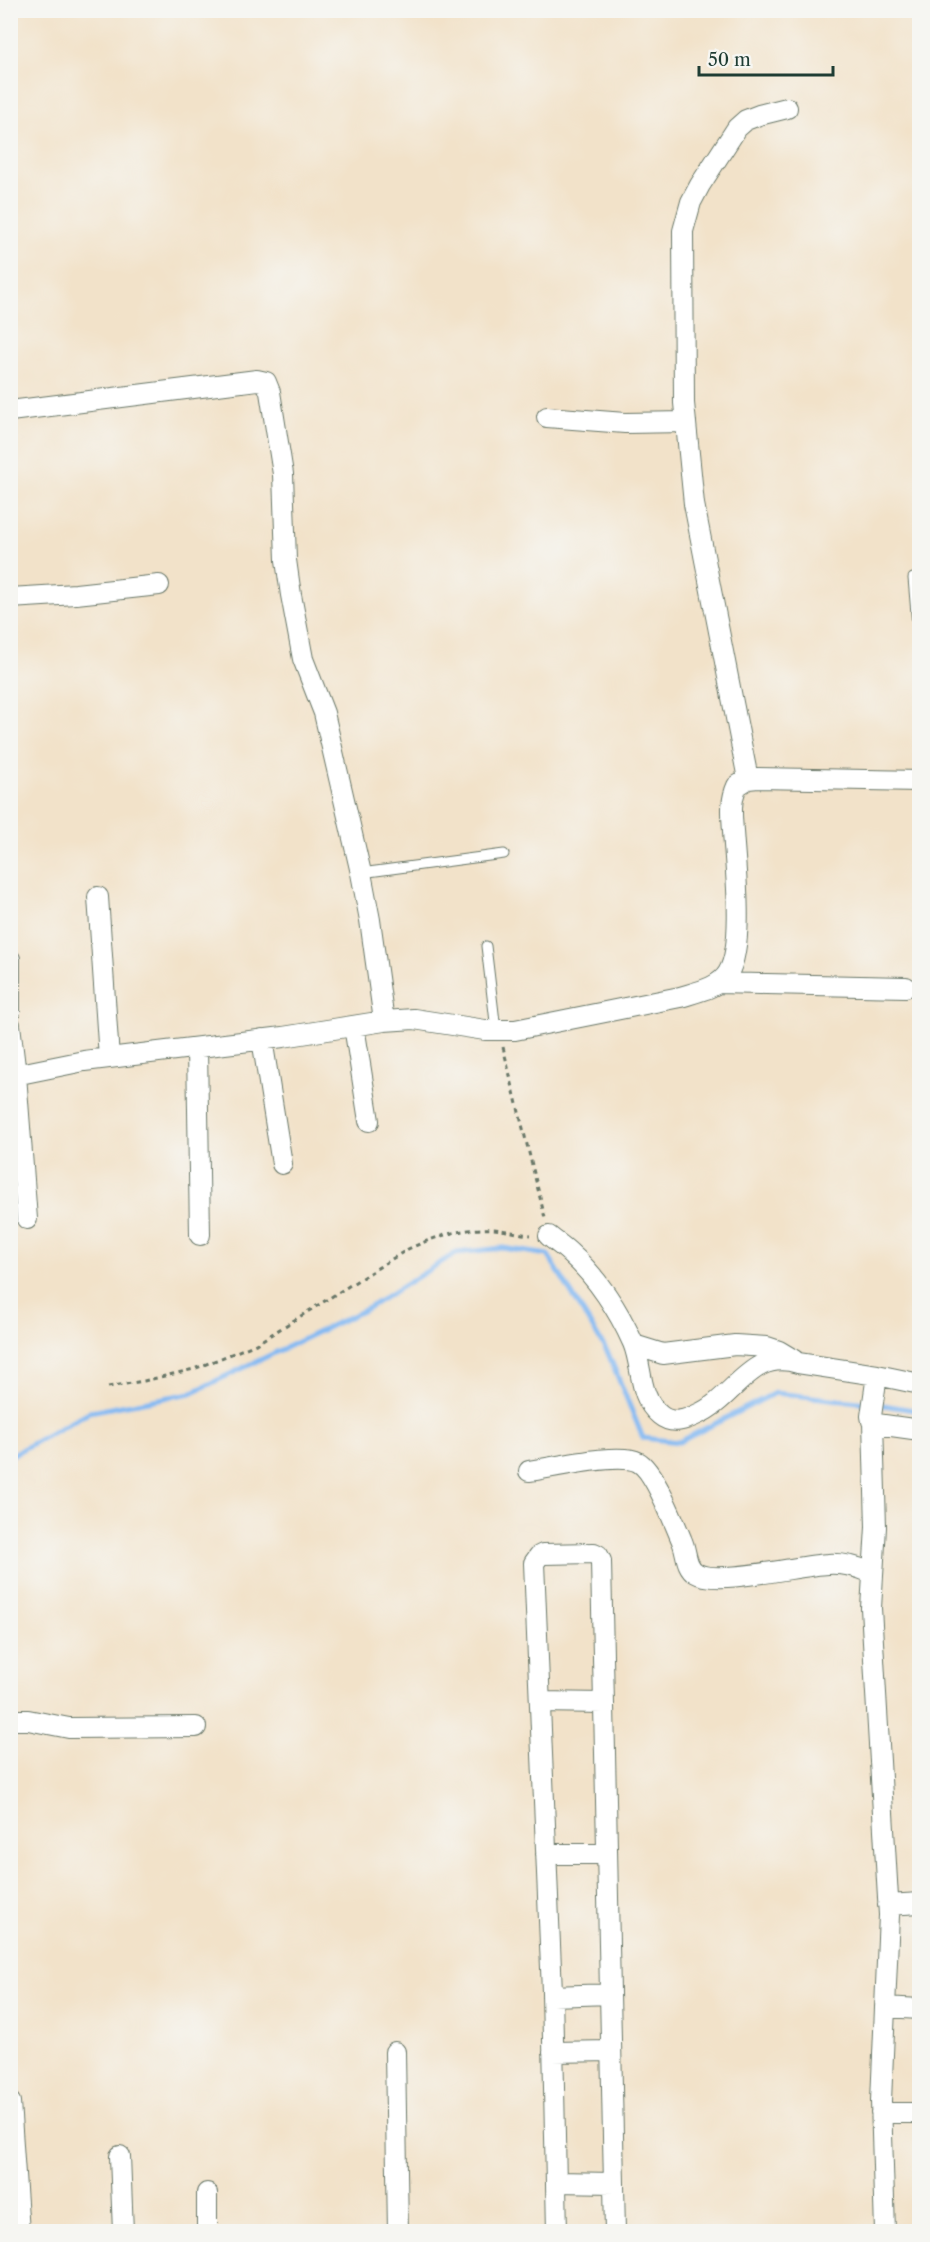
<svg xmlns="http://www.w3.org/2000/svg" width="930" height="2242" viewBox="0 0 930 2242" font-family="'Libre Caslon Text',serif">
<style>
.lines{fill:none;stroke-linecap:round;stroke-linejoin:round}
.stream{stroke:#84baf3;stroke-width:5}
.lane-casing{stroke:#697768;stroke-width:11}
.street-casing{stroke:#697768;stroke-width:22}
.path{stroke:#697768;stroke-width:3;stroke-dasharray:4.5 4.5;stroke-linecap:butt}
.lane{stroke:#fff;stroke-width:9}
.street{stroke:#fff;stroke-width:20}
</style>
<rect width="100%" height="100%" fill="#f6f6f2"/>
<filter id="ink" filterUnits="userSpaceOnUse"><feTurbulence type="fractalNoise" baseFrequency=".0167" numOctaves="2"/><feDisplacementMap in="SourceGraphic" scale="12" xChannelSelector="R" yChannelSelector="G"/><feConvolveMatrix kernelMatrix="1 2 1 2 8 2 1 2 1" color-interpolation-filters="sRGB"/></filter>
<filter id="wash" filterUnits="userSpaceOnUse"><feTurbulence type="fractalNoise" baseFrequency=".008" numOctaves="4" result="noise"/><feDisplacementMap in="SourceGraphic" scale="24" xChannelSelector="R" yChannelSelector="G"/><feGaussianBlur stdDeviation="1.35" result="paint"/><feColorMatrix in="noise" values="0 0 0 0 0 0 0 0 0 0 0 0 0 0 0 0 0 1.4 0 .05"/><feComposite in="paint" operator="in"/></filter>
<g filter="url(#wash)">
<rect width="100%" height="100%" fill="#f2e2c9"/>
<g class="lines">
<path class="stream" d="M877,1404L920,1411
M10,1456L89,1412L191,1393L368,1308L456,1253L503,1248L548,1255L608,1353L643,1438L679,1442L775,1393L868,1403"/>
</g>
</g>
<g filter="url(#ink)">
<g class="lines">
<g class="lane-casing">
<path id="lane" d="M913,578L920,661
M361,873L504,854
M486,946L496,1030"/>
</g>
<g class="street-casing">
<path id="street" d="M10,411L257,380L266,382L270,392L283,474L286,560L291,595L303,659L324,713L361,873L370,920L384,1021
M547,417L625,423L686,422
M10,598L76,594L159,585
M748,779L694,504L684,403L683,231L691,202L700,185L737,128L746,120L759,115L787,108
M98,897L109,1058
M10,959V1012
M718,983L906,987
M10,1025L16,1075L27,1219
M354,1026L369,1121
M262,1039L282,1164
M197,1048L200,1235
M10,1076L84,1061L283,1037L384,1021L414,1019L485,1030H515L680,997C696,992 719,988 728,973C745,945 735,865 733,831C732,816 730,801 737,786L748,779L758,778L920,781
M549,1236C556,1242 564,1247 570,1253C597,1277 619,1311 633,1343C643,1367 638,1397 660,1415C672,1425 686,1420 698,1414C735,1398 751,1348 798,1363L877,1375L920,1384
M634,1345L663,1354L735,1345L767,1347L779,1351L794,1360
M877,1375L871,1416L872,1421L877,1424L920,1430
M873,1422L876,1527L871,1608L889,1915L881,2101L885,2232
M529,1471C552,1468 619,1452 638,1462C653,1469 675,1524 682,1541C687,1552 685,1566 696,1573C717,1586 800,1565 828,1564C843,1563 858,1567 872,1573
M540,1702L604,1703
M10,1720H28L69,1728L196,1727
M546,1854H607
M888,1905L920,1903
M552,1996L610,1994
M885,2007L920,2009
M395,2052L398,2232
M553,2052L611,2051
M10,2102L19,2232
M881,2113H920
M120,2156L123,2232
M556,2182L614,2183
M207,2232V2193
M557,2232L552,1992L534,1563L539,1556L543,1554L594,1553L598,1555L601,1561L615,2232"/>
</g>
<path class="path" d="M503,1047L545,1218
M108,1387L144,1381L194,1369L256,1344L408,1249C434,1237 464,1227 494,1229C506,1230 518,1234 531,1235"/>
<use href="#lane" class="lane"/>
<use href="#street" class="street"/>
</g>
</g>
<rect width="930" height="2242" fill="none" stroke="#f6f6f2" stroke-width="36"/>
<path d="M699 66v9h134v-9" fill="none" stroke="#1f3d34" stroke-width="3"/>
<text x="708" y="66" font-size="18" fill="#1f3d34" stroke="#f6f6f2" stroke-width="4.5" paint-order="stroke">50 m</text>
</svg>
